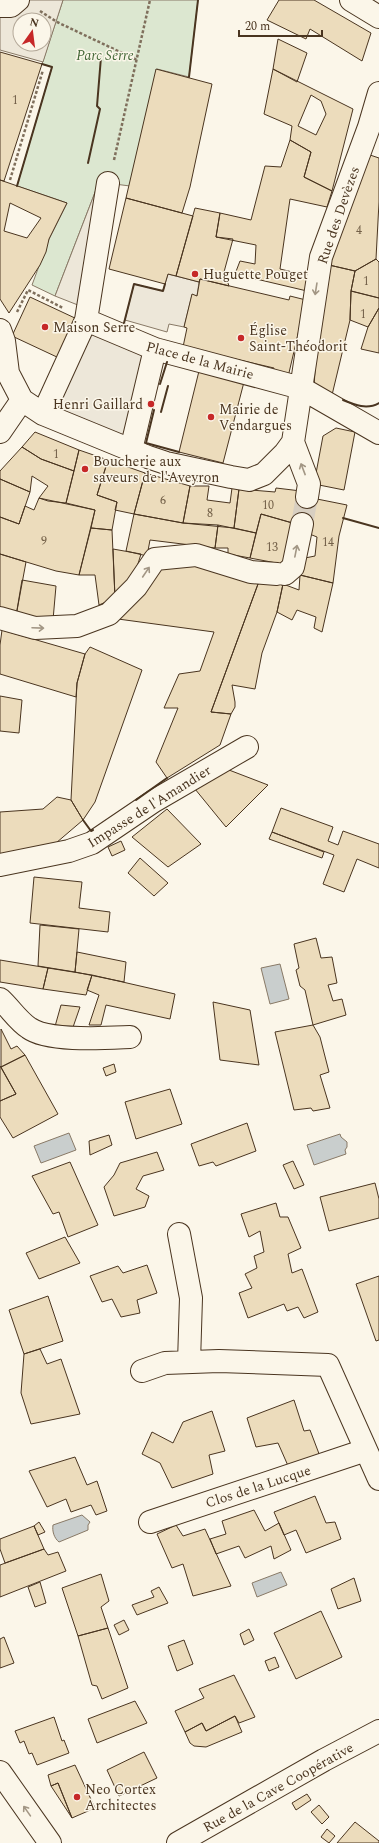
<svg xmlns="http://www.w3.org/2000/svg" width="379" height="1843" viewBox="0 0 379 1843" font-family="Spectral,serif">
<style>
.green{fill:#dce7d0;stroke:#887966}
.parking{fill:#ede7d9;stroke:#887966;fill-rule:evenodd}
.water{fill:#c9cecd;stroke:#887966}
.building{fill:#ecdcbc;stroke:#4a3520;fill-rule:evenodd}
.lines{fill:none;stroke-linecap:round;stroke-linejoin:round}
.minor-tunnel{stroke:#d8cfc1;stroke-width:22;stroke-dasharray:22 11;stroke-linecap:butt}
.minor-casing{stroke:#4a3520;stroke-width:24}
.path{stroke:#7f6f5c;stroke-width:2.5;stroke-dasharray:3 2;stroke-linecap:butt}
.minor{stroke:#fbf6e9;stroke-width:22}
.wall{stroke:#4a3520;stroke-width:2}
.oneway{stroke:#a29684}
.poi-dot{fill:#c62828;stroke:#fbf6e9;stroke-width:1.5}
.labels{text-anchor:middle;stroke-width:3;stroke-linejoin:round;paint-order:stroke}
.number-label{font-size:12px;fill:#725f47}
.park-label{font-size:14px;font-style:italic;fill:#436837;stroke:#fbf6e9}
.street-label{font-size:14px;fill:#4a3520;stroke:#fbf6e9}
.poi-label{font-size:14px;fill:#4a3520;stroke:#fbf6e9;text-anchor:start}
</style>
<rect width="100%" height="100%" fill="#fbf6e9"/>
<path class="green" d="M63,0H198L189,77L157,69L130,186L99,182L55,296L32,285L49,239L67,203L17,186L52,67L42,64Z"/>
<path class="parking" d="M0,0H63L43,62L0,50ZM20,20H44V44H20Z
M99,182L88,309L55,296Z
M168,274L199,282L197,296L192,295L184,327L169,324L167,332L125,320L134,284L163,291Z
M83,330L151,357L130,448L44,414Z"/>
<path class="water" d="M280,964L289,999L270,1004L261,968Z
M69,1133L76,1150L41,1163L34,1146Z
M340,1134L341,1137L347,1142V1147L345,1150L346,1154L314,1165L307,1145Z
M82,1515L90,1522L88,1525V1530L59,1542C54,1538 52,1531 53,1525Z
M281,1572L287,1585L257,1597L252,1583Z"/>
<path class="building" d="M279,0H314L371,33L362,61L310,29L306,39L267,20Z
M278,39L307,53L297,82L273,69Z
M0,52L42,64L4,181L0,180Z
M156,69L212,84L190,187L182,213L126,198Z
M273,69L353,109L332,191L304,177L311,152L290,140L292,126L264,114ZM311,95L321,101L326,114L316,135L298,126Z
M290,140L311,152L304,177L332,191L327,207L290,199L280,269L309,276L307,291L235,274L240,261L255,264L256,245L216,237L220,213L251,220L265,166L281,167Z
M367,154L379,158V202L376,259L355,271L329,265Z
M0,180L67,203L49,239L46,252L40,265L9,313L0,299ZM10,203L41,218L27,238L4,231Z
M126,198L193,216L176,276L168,274L165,284L109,269Z
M195,208L220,213L216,237L233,239L224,272L229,286L200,279L199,282L176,276Z
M376,259L379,262V298L351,291L355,271Z
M329,265L355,271L351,291L350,320L332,395L314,387L319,307Z
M200,279L289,300L290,296L306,300L288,377L273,374L274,368L183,347L187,328L184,327L192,294L197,296Z
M351,291L379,298V308L368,327L350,320Z
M30,297L77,319L59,358L12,336Z
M379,308V353L361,349L368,327Z
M199,371L244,382L223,463L179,452Z
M336,428L355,432L344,490L314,484L323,436Z
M35,432L79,450L74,471L41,459L22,447Z
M22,447L41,459L74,471L66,503L48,501L39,498L48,486L32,476L30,492L0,479V471Z
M79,450L108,460L97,495L117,502L112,530L91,528L95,510L66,503Z
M108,460L145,473L134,514L115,510L117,502L97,495Z
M145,473L190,486L183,523L134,514Z
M0,479L30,492L19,524L0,517Z
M190,486H209L207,500L230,503L232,488L239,489L234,528L183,523Z
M276,488L301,491L296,524L261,514L256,533L234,528L239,489L275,492Z
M302,496L312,498L308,524H296Z
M39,498L95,510L79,575L56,571L0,554V517L19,524L25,506L34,510Z
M312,498L347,505L339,536L333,583L300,575L305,558L315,556L317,537L307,533Z
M134,514L183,523L218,525L215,548L150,540L147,556L126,551Z
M261,514L296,524L287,565L250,558Z
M218,525L256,533L250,558L228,554V548H215Z
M91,528L112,530L115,598L99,605L95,575H79Z
M113,549L141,554L133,580L115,598Z
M0,554L26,562L16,616L0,608Z
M189,563L258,584L211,712L231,714L220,745L167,778L156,762L178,708H164L179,674L200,671L214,632L118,619L156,570Z
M300,575L333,583L322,632L314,628L316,617L297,610L292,620L277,612L283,584L299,590Z
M22,580L56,586L53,620L16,616Z
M265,580L283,584L277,612L262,653L255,689L232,685L235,702V707L231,714L211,712L258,584Z
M2,630L85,654L77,683L76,697L0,674V645Z
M90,647L142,670L95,802L83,820L71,800L77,683L85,654Z
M0,696L22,700L19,733L0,731Z
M229,770L268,785L226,827L195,789Z
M57,797L71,800L83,820L56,843L0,854V812L43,809Z
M281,808L333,827L328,841L338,845L343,831L379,844V868L357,859L344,892L323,884L334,855L272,832Z
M167,809L201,844L168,867L132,837Z
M272,832L324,852L322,858L269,839Z
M121,841L125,850L112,856L108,847Z
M140,858L168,883L154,896L128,873Z
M34,877L82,882L79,908L110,912L108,932L30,923Z
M40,925L79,929L75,972L38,966Z
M316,938L321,958L332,957L337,983L328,985L333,1001L342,999L346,1015L313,1025L305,990L300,986L296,970L299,968L294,944Z
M77,952L126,962L124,982L75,972Z
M0,960L48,968L43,989L0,982Z
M48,968L92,975L86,995L43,989Z
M92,975L175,994L170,1019L106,1005L101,1025H89L99,995L87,990Z
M213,1002L250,1010L259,1065L220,1060Z
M61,1005L80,1007L71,1033L54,1030Z
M313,1025L320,1037L329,1072L320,1075L330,1108L313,1111L311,1108L294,1110L275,1032Z
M1,1029L11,1049L17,1046L25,1055L1,1067Z
M25,1055L58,1114L13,1138L0,1117V1101L16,1094L1,1067Z
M114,1064L116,1072L106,1076L103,1068Z
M0,1066L16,1094L0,1101Z
M170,1089L182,1124L136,1139L125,1102Z
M247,1123L256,1151L216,1166L213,1162L199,1166L191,1144Z
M109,1135L112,1145L90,1155L89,1141Z
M157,1152L164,1170L143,1176L136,1189L149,1196L145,1207L114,1216L104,1187L114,1175L120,1163Z
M293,1161L304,1185L294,1189L283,1165Z
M70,1162L98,1225L68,1237L59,1212L53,1214L32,1176Z
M375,1183L379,1199V1218L329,1231L320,1197Z
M276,1203L280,1217H288L301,1248L288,1254L292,1273L302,1269L318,1312L304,1318L298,1307L287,1311L284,1304L248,1318L239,1293L252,1288L245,1274L257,1268L254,1256L264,1252L260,1231L249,1237L241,1214Z
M65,1237L80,1263L39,1279L26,1253Z
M147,1265L157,1293L137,1300L140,1313L121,1317L112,1299L102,1302L90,1276L118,1266L123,1273Z
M379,1276V1340L376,1341L356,1284Z
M48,1296L63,1341L24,1354L9,1310Z
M40,1349L47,1364L61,1359L80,1414L31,1424L21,1393L24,1354Z
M294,1400L304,1431L310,1430L321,1459L289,1468L278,1443L256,1447L247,1418Z
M212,1411L225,1451L209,1455L213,1474L172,1488L160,1463L142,1454L152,1432L173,1443L183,1422Z
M75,1457L87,1485L97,1481L107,1511L96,1515L91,1505L71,1512L66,1499L47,1507L29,1471Z
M315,1496L326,1523L335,1522L341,1539L306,1553L296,1530L284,1535L274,1512Z
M254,1510L265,1531L279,1523L291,1550L274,1559L271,1546L245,1558L239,1546L216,1554L210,1539L226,1534L222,1521Z
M39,1522L45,1532L38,1535L34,1526Z
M176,1525L183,1536L205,1529L231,1586L193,1596L183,1564L172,1568L157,1534Z
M34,1526L44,1549L5,1563L0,1549V1539Z
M44,1549L48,1555L58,1552L66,1571L0,1597V1565Z
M101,1574L109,1601L101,1607L108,1628L78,1636L62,1588Z
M354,1578L361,1601L338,1609L331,1589Z
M40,1582L46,1603L35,1607L28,1587Z
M159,1587L168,1603L137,1615L132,1605L154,1597L151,1591Z
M321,1611L342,1657L296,1679L274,1633Z
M124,1620L129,1630L119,1635L114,1625Z
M108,1628L128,1688L102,1699L97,1686L92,1685L78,1636Z
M249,1629L254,1640L244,1645L240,1634Z
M4,1637L14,1663L0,1668V1639Z
M184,1640L193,1664L177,1671L168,1646Z
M275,1657L279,1667L269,1671L265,1661Z
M234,1675L255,1717L239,1723L235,1716L206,1731L202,1723L185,1732L175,1711L204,1698L199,1689Z
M135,1701L147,1723L97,1743L88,1719Z
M235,1716L242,1732L206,1747L194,1746L190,1743L185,1732L202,1723L206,1731Z
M54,1717L62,1741L64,1740L69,1753L37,1765L32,1753L29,1754L24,1741L20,1743L15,1731Z
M144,1752L157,1778L119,1796L107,1770Z
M75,1765L95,1808L72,1818L58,1783L51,1786L48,1775Z
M58,1783L72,1818L51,1786Z
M307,1794L311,1800L296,1810L292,1803Z
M319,1805L329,1817L322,1824L311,1812Z
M355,1822L379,1841V1843H337Z
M327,1829L335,1836L329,1843L321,1837Z"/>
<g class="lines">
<path class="minor-tunnel" d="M302,524L307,497"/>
<g class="minor-casing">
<path id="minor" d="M351,0L379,17
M0,6H11L18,0
M86,320L155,349L301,388L379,433
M0,330L4,341L8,373L22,400
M22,400L43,414L148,457L166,463L231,477L249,480L264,474L285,453L293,442L321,257L369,127L379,93
M43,414L86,320L108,183
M0,432L22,400
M293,442L309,484L307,497
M131,450L155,349
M285,574L293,567L302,524
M0,618L35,628L77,626L109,614L136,587L155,559L196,555L251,572L277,574
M0,865L69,851L92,843L154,801L247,747
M0,999C10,1008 18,1021 29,1028C48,1042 106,1038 130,1037
M179,1234L191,1298L189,1362
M142,1371L165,1363L219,1361L328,1365L379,1479
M150,1522L366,1450
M0,1772L50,1843
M178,1843L324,1760L379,1731"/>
</g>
<path class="path" d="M40,11L57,22L137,60
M114,160L150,0
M10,180L43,70
M17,312L28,290L63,308"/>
<use href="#minor" class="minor"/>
<path class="wall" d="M189,77L198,0
M88,163L100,109L97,106L101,57
M17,186L52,67L42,64
M123,327L134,284L163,291L165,284
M160,384L167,362
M343,400C355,405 367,410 379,403
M154,410L146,443L179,452
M161,412L168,386
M343,518L379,528
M136,800L167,778
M83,820L91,831L93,830"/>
</g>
<defs><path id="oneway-shaft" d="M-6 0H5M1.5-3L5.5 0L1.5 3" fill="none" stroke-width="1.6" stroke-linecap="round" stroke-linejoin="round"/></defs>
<g class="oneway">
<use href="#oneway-shaft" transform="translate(316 289) rotate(99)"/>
<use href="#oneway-shaft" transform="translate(303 469) rotate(-111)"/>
<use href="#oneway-shaft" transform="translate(296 551) rotate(-79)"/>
<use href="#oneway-shaft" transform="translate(146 572) rotate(-56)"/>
<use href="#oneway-shaft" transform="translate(38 628) rotate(2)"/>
<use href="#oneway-shaft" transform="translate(27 1811) rotate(-125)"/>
</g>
<g class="poi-dot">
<circle cx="195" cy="274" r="4"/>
<circle cx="45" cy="327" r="4"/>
<circle cx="241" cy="338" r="4"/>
<circle cx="151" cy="404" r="4"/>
<circle cx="211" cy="417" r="4"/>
<circle cx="85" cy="469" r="4"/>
<circle cx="77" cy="1797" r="4"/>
</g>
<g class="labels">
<g class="number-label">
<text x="15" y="104">1</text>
<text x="359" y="234">4</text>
<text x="366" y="285">1</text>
<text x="363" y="318">1</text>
<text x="56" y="458">1</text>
<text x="163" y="504">6</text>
<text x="268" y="509">10</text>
<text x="210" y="517">8</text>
<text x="44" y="545">9</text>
<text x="328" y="546">14</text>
<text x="272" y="551">13</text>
</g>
<g class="park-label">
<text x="105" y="60">Parc Serre</text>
</g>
<g class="street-label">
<text transform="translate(338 215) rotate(-71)" y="5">Rue des Devèzes</text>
<text transform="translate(200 360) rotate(15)" y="5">Place de la Mairie</text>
<text transform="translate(149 806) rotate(-32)" y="5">Impasse de l'Amandier</text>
<text transform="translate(258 1486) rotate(-18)" y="5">Clos de la Lucque</text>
<text transform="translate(278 1787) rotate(-29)" y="5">Rue de la Cave Coopérative</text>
</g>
<g class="poi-label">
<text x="203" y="279">Huguette Pouget</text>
<text x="53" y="332">Maison Serre</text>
<text x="249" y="335">Église<tspan x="249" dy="16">Saint-Théodorit</tspan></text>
<text x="143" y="409" text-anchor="end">Henri Gaillard</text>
<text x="219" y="414">Mairie de<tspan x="219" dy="16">Vendargues</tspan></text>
<text x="93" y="466">Boucherie aux<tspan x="93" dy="16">saveurs de l'Aveyron</tspan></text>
<text x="85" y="1794">Neo Cortex<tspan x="85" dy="16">Architectes</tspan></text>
</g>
</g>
<g transform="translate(32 32) rotate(14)"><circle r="19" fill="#fbf6e9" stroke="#b4a999"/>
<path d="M0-3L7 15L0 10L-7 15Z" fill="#c62828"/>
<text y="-6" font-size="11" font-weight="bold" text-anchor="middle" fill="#4a3520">N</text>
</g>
<path d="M239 30v6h83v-6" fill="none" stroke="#4a3520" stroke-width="2"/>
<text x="245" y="30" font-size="12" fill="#4a3520" stroke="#fbf6e9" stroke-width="3" paint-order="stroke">20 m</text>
</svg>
